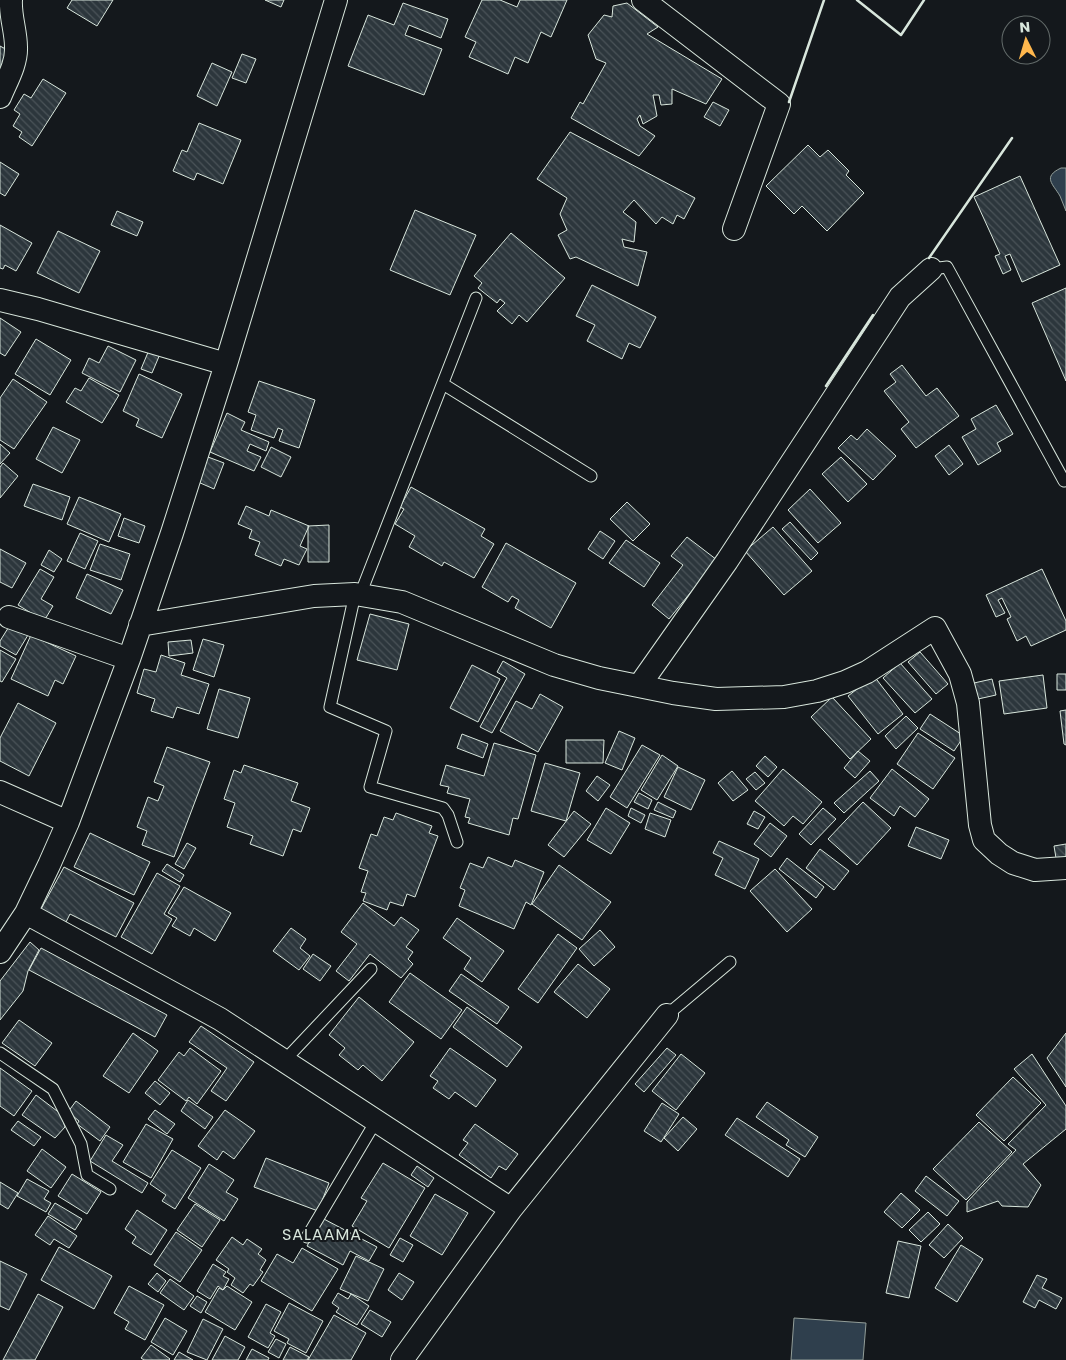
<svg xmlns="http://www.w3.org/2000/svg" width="1066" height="1360" viewBox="0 0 1066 1360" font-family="Poppins,sans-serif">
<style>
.water{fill:#2f3f4d;stroke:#939e99}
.building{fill:url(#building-back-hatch);stroke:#d8e6dc}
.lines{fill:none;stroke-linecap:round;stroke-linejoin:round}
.lane-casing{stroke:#d8e6dc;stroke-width:13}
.street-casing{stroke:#d8e6dc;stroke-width:24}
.lane{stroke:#14181c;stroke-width:11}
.street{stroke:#14181c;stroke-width:22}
.wall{stroke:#d8e6dc;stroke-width:2.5}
.labels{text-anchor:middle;stroke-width:4;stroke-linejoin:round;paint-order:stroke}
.neighbourhood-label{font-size:16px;letter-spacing:1px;fill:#d8e6dc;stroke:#14181c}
</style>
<defs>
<pattern id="building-back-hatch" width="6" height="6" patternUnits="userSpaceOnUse" patternTransform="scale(1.25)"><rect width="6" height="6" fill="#2c363c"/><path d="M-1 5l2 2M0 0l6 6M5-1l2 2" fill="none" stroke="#4a5358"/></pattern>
</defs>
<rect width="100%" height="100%" fill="#14181c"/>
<path class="water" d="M1061,168H1066V211C1064,206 1062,201 1060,196C1053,184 1042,177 1061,168Z
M794,1318L866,1323L863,1360H791Z"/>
<path class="building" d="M72,0H113L97,26L67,8Z
M265,0H284L281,7Z
M482,0H500L517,7L520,0H567L551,37L541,32L528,63L515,57L508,74L469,57L476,42L465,37Z
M403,3L448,19L441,38L409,25L405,35L442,49L424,95L348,66L368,15L394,25Z
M627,3L658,27L647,34L722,79L706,104L672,89V104L661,105L659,95H653L657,116L643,124L640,115L637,119L640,126L655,136L639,156L571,118L580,102L583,104L606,63L596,59L588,35L604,15L612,17L613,6Z
M0,46L13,53L0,78Z
M242,54L256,59L246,83L232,78Z
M212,63L232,72L217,106L197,96Z
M43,79L66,93L32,146L19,137L22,132L13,126L20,114L14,110L24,94L31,98Z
M713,102L729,110L720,126L704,117Z
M199,123L241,140L223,184L197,173L194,180L173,171L182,150L187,152Z
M570,132L695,198L684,219L677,215L673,224L662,217L656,224L634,200L623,212L636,222L634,242L622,239L624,247L647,252L638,286L576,257L570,259L558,235L567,230L560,214L567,198L537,179Z
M808,145L820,157L828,150L849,171L846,175L864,193L827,231L802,206L794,214L766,186Z
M0,162L19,174L5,196L0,193Z
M1020,176L1060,265L1022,282L1010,254L1005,256L1011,270L1003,274L995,256L1000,254L974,197Z
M415,210L476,235L450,295L390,270Z
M117,211L143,222L137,236L111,225Z
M0,225L32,243L16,271L5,265L3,269L0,268Z
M58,231L100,251L79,293L37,273Z
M511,233L565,278L527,322L519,315L512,324L497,311L505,303L500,299L497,303L478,288L482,283L474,276Z
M592,285L656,317L640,348L629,343L622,359L587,341L595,325L576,316Z
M1066,288V381L1032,303Z
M0,318L21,332L5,356L0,353Z
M36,339L71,360L50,395L15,374Z
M108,346L136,360L120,392L82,373L89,358L99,363Z
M149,350L160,354L152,373L141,369Z
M902,365L926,396L937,388L959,416L916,448L901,429L909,422L884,391L896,382L890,374Z
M139,374L182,394L162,438L136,426L139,419L123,411Z
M89,378L119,395L102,423L66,402L75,388L81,391Z
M13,379L47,402L14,449L0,440V398Z
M259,381L315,400L299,448L279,441L283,430L278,428L274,438L251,430L256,415L248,412Z
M996,405L1013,434L997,443L1001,451L978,465L962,437L976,429L971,419Z
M227,413L245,422L241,430L269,442L266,451L250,444L247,451L261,457L254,471L210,452Z
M53,427L80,440L62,473L36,459Z
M867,429L896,456L873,480L838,448L851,435L857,440Z
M0,444L10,453L0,464Z
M949,445L963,464L949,475L935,456Z
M271,447L291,457L281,477L261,467Z
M208,457L224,463L214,489L198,482Z
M841,457L867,484L848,502L822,474Z
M3,463L18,476L0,498V467Z
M33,484L70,497L62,520L24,506Z
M411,487L485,529L481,536L494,544L474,578L444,562L442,566L409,547L415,536L395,524L404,509L400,507Z
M810,489L841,523L818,543L788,510Z
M79,497L121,514L109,542L67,524Z
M627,502L650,524L633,541L610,519Z
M246,506L269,516L271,510L309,526L300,546L307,549L299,565L284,559L281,566L255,555L260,542L249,538L252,530L238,524Z
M124,518L145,526L139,543L118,536Z
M790,522L818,553L811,560L782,529Z
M329,525V562H308V526Z
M773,527L812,571L784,595L745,551Z
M600,531L615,541L603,559L588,549Z
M80,533L98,541L85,569L67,561Z
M687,537L717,560L669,619L652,605L683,565L671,556Z
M626,540L660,563L644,587L609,563Z
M506,543L576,583L551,628L515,608L519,600L512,596L508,602L482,587Z
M100,544L130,554L121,580L90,570Z
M0,549L26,563L12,588L0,582Z
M49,550L62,559L54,572L41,565Z
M40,569L54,577L41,599L53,606L44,621L18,605Z
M1042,569L1066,621V630L1031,646L1026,636L1017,641L1007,619L1011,617L1002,598L998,600L1005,613L996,617L986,595Z
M87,574L123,590L111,614L76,598Z
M370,614L409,624L397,670L357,660Z
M10,625L28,635L16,655L0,646V641Z
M31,635L76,656L63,684L55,680L48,696L11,679Z
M203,639L224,645L214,677L193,670Z
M191,640L193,653L169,656L168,642Z
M0,650L16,659L2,682L0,681Z
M920,652L948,684L936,694L908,662Z
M161,655L185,663L181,675L209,684L199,714L177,707L173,718L151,711L155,699L137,693L144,669L156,672Z
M503,661L525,674L492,733L480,727L507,678L497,672Z
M900,663L932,699L915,713L883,678Z
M472,665L500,679L478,722L450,708Z
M1057,674H1066V690H1057Z
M1043,675L1047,708L1004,714L999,681Z
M874,676L903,714L878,734L848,696Z
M992,679L996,695L978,699L974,683Z
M219,689L250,698L238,738L207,729Z
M540,694L563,707L538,752L500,731L516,701L532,709Z
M832,697L871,739L850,759L811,717Z
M18,703L56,723L29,776L0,761V738Z
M1066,710V745L1064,744L1060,711Z
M930,714L964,736L954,751L920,729Z
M906,716L918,728L896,749L885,736Z
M619,731L635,738L622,770L605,763Z
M918,733L955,758L933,789L897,764Z
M462,734L488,744L483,758L457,748Z
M566,740H604L603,763H566Z
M494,743L536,755L518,819L513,818L509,835L468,823L470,818L465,817L470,799L447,793L449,787L440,785L446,765L484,776Z
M642,745L660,755L627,808L610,797Z
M167,747L210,762L174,857L142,845L147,831L137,827L148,797L158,801L164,786L154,782Z
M858,751L870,761L855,778L844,768Z
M662,755L678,766L657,800L641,790Z
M765,756L777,767L768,777L756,766Z
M545,763L580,773L566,821L531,811Z
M244,765L298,783L291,801L310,808L301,832L293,829L283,856L250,844L253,836L227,827L235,803L224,799L234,770L241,773Z
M678,767L705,780L691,810L664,797Z
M783,769L822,802L803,824L793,816L784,826L755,801Z
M892,769L929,799L915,817L900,806L894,816L870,798Z
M732,771L748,790L733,801L718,783Z
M870,771L879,781L844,813L834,803Z
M755,772L765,783L756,790L746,779Z
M597,776L610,785L598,801L586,791Z
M639,793L652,800L648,809L634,802Z
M658,802L676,811L673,818L654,810Z
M863,802L891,828L857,865L828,839Z
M606,808L630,823L611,854L587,840Z
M631,808L645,815L641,823L628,816Z
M823,808L836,819L811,845L799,834Z
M574,811L591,824L564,857L548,845Z
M754,811L765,817L758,829L747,824Z
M396,813L432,826L429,833L438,836L415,897L407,894L403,906L390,902L387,910L363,901L366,893L361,892L368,871L359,868L371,834L377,836L384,817L393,820Z
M650,813L671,820L665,837L645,829Z
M770,823L787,836L771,857L754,844Z
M916,827L949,840L941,859L908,846Z
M90,833L150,862L134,895L74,867Z
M719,841L759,859L745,889L715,875L723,858L713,853Z
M187,843L196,848L184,869L175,864Z
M1066,844V862L1057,864L1054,846Z
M820,849L849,871L834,890L806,868Z
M488,857L512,867L515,860L544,872L531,905L526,902L514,929L459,906L465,890L460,888L470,863L483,868Z
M787,858L824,887L816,898L779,869Z
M167,864L184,875L180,882L162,871Z
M559,865L611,902L582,940L532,904Z
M64,867L134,903L116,937L70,914L65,924L40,911Z
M775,869L812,909L787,932L750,891Z
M157,873L180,886L164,914L172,919L152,954L121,937Z
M184,887L231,913L215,941L194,928L190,936L172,926L177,918L168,913Z
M363,903L394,926L401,917L419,930L406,947L413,952L408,959L413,964L401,978L370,954L349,981L336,971L357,944L341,932Z
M457,918L504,951L482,982L464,969L471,958L443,938Z
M291,928L306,939L300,948L310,956L299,970L273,951Z
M600,930L615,947L594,966L579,949Z
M558,934L577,948L538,1003L518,989Z
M30,942L39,950L28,971L23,991L0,1020V981Z
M41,948L167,1015L155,1037L29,970Z
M313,954L331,966L320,981L303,969Z
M578,964L610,989L587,1018L554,992Z
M410,973L462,1010L441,1039L389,1002Z
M461,974L509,1007L497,1024L449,991Z
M359,997L414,1042L382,1081L363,1065L358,1070L339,1055L345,1048L329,1035Z
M467,1007L522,1047L507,1067L453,1027Z
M19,1020L52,1043L35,1066L2,1043Z
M201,1026L254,1062L226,1101L211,1091L227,1068L189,1042Z
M133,1033L158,1051L129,1093L103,1076Z
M1066,1033V1087L1047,1058Z
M190,1048L221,1071L197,1104L189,1097L186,1101L158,1080L179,1052L184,1056Z
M450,1048L496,1080L476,1107L455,1092L449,1099L433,1088L438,1081L430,1076Z
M667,1048L676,1055L644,1092L635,1084Z
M681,1054L705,1073L676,1110L652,1091Z
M1032,1054L1066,1106V1129L1023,1164L1041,1185L1028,1207L1002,1206L998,1201L967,1212V1202L1016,1150L1008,1144L1046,1105L1014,1069Z
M0,1068L32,1091L14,1116L0,1106Z
M1013,1077L1041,1103L1004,1141L976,1115Z
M155,1081L170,1093L160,1105L145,1093Z
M36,1095L61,1114L65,1127L55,1138L22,1115Z
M188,1100L213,1117L205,1129L181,1111Z
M76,1101L110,1127L100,1141L77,1124L79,1121L68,1112Z
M767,1102L818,1137L805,1157L786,1145L789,1140L756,1117Z
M662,1103L679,1114L661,1142L644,1131Z
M155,1110L175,1124L167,1134L148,1119Z
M225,1110L255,1131L234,1159L223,1151L217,1160L198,1146Z
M683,1117L697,1129L678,1151L664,1138Z
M737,1118L800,1159L788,1177L725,1135Z
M18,1121L41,1137L34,1146L11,1130Z
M979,1122L1012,1152L966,1200L933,1169Z
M146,1124L173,1139L151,1178L123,1162Z
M475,1124L518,1154L506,1170L499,1166L491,1178L459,1155L468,1143L463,1140Z
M106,1135L123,1145L112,1161L148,1183L142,1193L90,1161Z
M42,1149L66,1167L51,1188L27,1171Z
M172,1150L201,1168L175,1209L162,1201L166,1195L150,1184Z
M266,1158L329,1183L318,1211L254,1187Z
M383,1163L425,1188L389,1248L352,1226L367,1201L361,1198Z
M209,1164L234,1180L226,1192L238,1199L224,1221L188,1198Z
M417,1166L434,1178L428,1187L411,1175Z
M72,1174L101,1192L87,1214L58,1196Z
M926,1176L959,1201L947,1216L915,1191Z
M27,1179L49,1191L44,1199L51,1203L46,1212L17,1196Z
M0,1182L18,1193L8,1209L0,1204Z
M901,1193L920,1210L902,1228L884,1212Z
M435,1194L468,1213L442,1255L410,1236Z
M55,1203L82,1219L75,1230L48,1214Z
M195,1204L220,1220L202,1247L177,1230Z
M137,1210L167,1230L151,1255L132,1243L136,1237L125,1229Z
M928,1212L940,1224L921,1242L909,1230Z
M48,1216L77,1236L69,1248L54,1239L50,1245L35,1235Z
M322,1218L377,1247L369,1261L350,1251L343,1265L307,1246Z
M948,1224L963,1238L944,1258L929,1245Z
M176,1232L202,1250L180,1282L154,1265Z
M232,1237L243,1245L247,1239L262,1249L258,1254L266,1260L260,1270L263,1272L253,1286L250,1284L243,1293L231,1285L235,1278L227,1272L229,1269L216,1260Z
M400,1238L413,1245L403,1262L390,1255Z
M898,1241L921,1246L909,1298L886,1293Z
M961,1245L983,1259L957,1302L935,1288Z
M59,1247L112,1276L94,1309L41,1280Z
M302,1248L338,1269L312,1311L261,1281L277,1254L293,1263Z
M356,1256L384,1269L368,1301L340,1289Z
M0,1261L27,1274L9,1310L0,1306Z
M213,1264L226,1272L223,1276L229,1279L223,1290L218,1286L210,1299L197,1291Z
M157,1273L166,1281L158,1292L148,1284Z
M399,1273L414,1282L402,1300L388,1290Z
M1037,1275L1047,1279L1042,1288L1062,1298L1056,1309L1039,1300L1035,1308L1023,1302Z
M170,1279L194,1296L184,1310L160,1293Z
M129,1286L164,1305L145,1340L125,1329L129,1322L114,1313Z
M227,1286L252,1302L235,1330L205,1312L219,1288L223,1290Z
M338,1293L348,1299L351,1294L369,1306L357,1325L336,1312L339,1308L332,1303Z
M38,1294L63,1307L35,1360H3Z
M197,1296L207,1302L201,1313L190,1306Z
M289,1303L323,1321L306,1353L287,1343L289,1339L274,1331Z
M266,1304L281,1312L270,1333L275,1336L268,1348L248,1337Z
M370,1310L391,1322L382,1337L361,1324Z
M334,1315L366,1333L351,1360H308Z
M165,1318L187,1331L173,1355L151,1342Z
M203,1319L223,1329L207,1360L187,1352Z
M225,1336L245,1347L238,1360H212Z
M276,1339L286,1344L279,1358L268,1352Z
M151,1345L170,1359L169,1360H144L141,1358Z
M290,1347L309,1357L307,1360H283Z
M252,1349L269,1358L268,1360H246Z
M179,1352L193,1360H174Z"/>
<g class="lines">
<g class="lane-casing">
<path id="lane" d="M931,269L947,267L1064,481
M443,384L591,476
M355,594L330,707L386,731L370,787L443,808L448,815L457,842
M360,595L476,298
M667,1015L730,962
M0,1053L53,1089L81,1144L87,1175L110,1189
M284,1061L371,969
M307,1237L376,1121"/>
</g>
<g class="street-casing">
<path id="street" d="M643,0L779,104L734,229
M0,97C6,82 17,64 16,47C16,31 10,16 11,0
M0,300L38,309L226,364
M9,617L129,659
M140,625L314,596L355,594L402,602L554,665L599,678L673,693L716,699L784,697L817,691L845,682L867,672L935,628L960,674L968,703L980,825L984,840L999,854L1013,863L1035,870L1066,868
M639,686L727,561L900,297L931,269
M0,792L68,822
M26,913L220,1019L511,1209L667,1015
M0,952L26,913L49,865L68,822L129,659L172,533L226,364L336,0
M402,1360L511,1209"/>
</g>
<use href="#lane" class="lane"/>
<use href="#street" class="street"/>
<path class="wall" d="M857,0L901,35L924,0
M789,102L824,0
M929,258L1012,138
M826,386L873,315"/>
</g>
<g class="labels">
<g class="neighbourhood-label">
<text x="322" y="1240">SALAAMA</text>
</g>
</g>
<g transform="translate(1026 40) rotate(355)"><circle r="24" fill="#14181c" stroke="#626a69"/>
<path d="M0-4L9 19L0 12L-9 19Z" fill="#ffb74d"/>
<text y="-8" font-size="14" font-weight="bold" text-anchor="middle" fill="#d8e6dc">N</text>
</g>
</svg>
